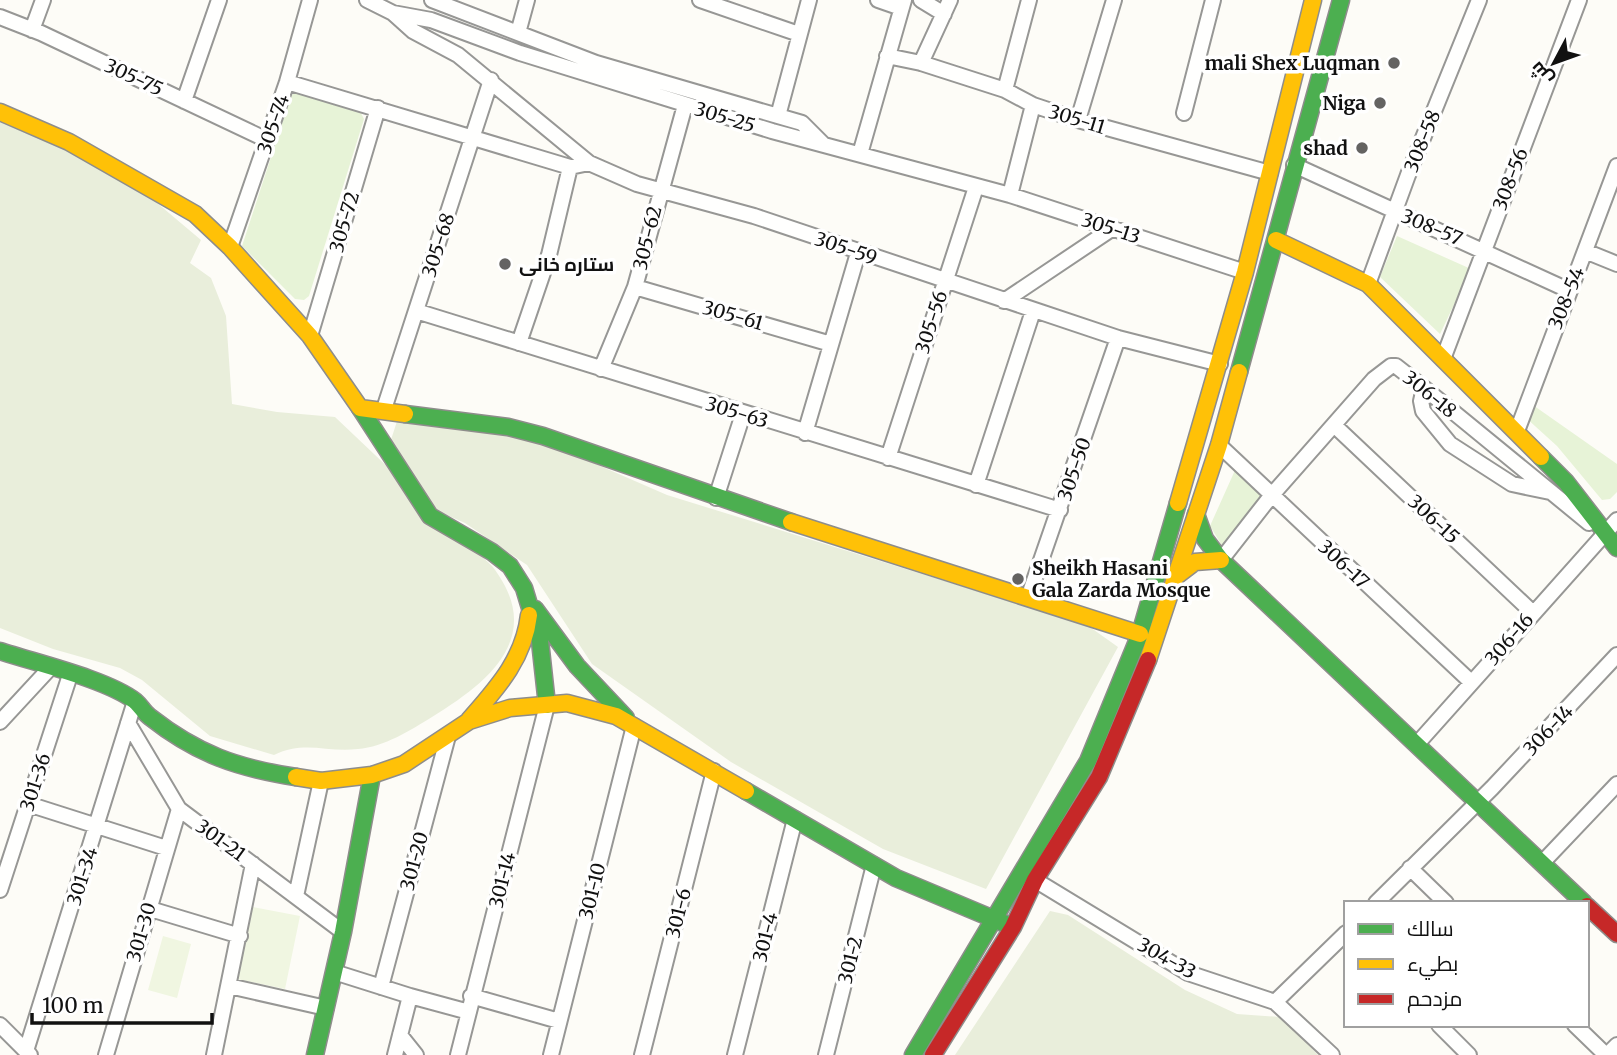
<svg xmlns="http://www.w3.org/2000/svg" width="1617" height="1055" viewBox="0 0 1617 1055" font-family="Merriweather,Cairo,serif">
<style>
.green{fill:#e7f3d7}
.cemetery{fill:#e9eedb}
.pitch{fill:#f0f6e1}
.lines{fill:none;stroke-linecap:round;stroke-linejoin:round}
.street-casing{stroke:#979795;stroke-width:18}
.fast-casing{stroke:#8e8d8b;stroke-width:19}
.slow-casing{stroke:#8e8d8b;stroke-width:19}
.jam-casing{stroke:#8e8d8b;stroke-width:19}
.street{stroke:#fffffe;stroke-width:14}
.fast{stroke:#4caf50;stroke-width:16}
.slow{stroke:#ffc107;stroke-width:16}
.jam{stroke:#c62828;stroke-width:16}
.poi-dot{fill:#646362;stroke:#fff;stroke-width:2.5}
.labels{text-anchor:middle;stroke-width:7;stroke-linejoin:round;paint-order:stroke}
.poi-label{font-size:19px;font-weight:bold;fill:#111;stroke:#fff;text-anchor:end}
.street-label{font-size:19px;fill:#111;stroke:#fff}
</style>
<rect width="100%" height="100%" fill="#fdfcf7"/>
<path class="green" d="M296,91L359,109L364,119L309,296L304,300L295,299L242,246L291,96Z
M1397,236L1471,269L1440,334L1380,277Z
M1530,403L1617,464V492L1610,499L1602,500L1557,446L1525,417Z
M1236,468L1267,496L1224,549L1210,526Z"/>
<path class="cemetery" d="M0,119L73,151L150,197L201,240L190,263L211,278L226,316L232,404L277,412L335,417L492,566C546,635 491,681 432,717C411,730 384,747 358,749C327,753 305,740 274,755L210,736L142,680L120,668L53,649L0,628Z
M398,418L527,434L667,495L1087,625L1118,647L986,889L883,849L731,762L592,664L527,565L465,523L435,510L390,443Z
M1050,911L1068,915L1185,990L1237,1014L1281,1017L1318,1055H955Z"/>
<path class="pitch" d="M253,907L300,916L285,989L237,979Z
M163,936L191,944L177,998L148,990Z"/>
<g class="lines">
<g class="street-casing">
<path id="street" d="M367,0L393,13L413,31L458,55L589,163
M432,0L596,63L802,123L823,144
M700,0L799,34
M878,0L901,8
M921,0L944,14
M393,13L431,20L520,53L772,131L1010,195L1245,272
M0,17L41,33L267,140
M32,30L43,0
M518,33L527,0
M887,56L921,63L1005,90L1033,105L1078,120L1270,173
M921,63L950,0
M287,82L570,167L589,163L637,184L754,216L1118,338L1220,364
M1005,90L1029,0
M184,101L219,0
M1184,113L1213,0
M778,116L809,0
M1078,120L1114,0
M860,154L904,0
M1294,165L1568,290
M1010,195L1033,105
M230,247L287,82L310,0
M1585,251L1617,264
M1368,284L1408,175L1479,0
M635,287L831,344
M1004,301L1113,228
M416,311L1060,510
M310,336L378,108
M519,343L549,255L570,167
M1443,359L1579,0
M601,369L635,287L685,105
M1424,388L1421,401L1423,411L1450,444L1512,484L1550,492
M384,409L491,80
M1335,426L1532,612
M1517,431L1617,166
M805,433L858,253
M1219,445L1471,682
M888,458L976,187
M976,485L1033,311
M716,498L743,414
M1221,560L1271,496L1374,379L1391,366H1396L1424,388L1589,523
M1028,598L1118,338
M0,722L50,668
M128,723L179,809L343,932
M1417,744L1617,520
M28,804L166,848
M1542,863L1617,784
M1410,868L1446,903
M1035,880L1188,973L1275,1002L1332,1055
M0,890L70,675
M296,896L321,781
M1376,903L1492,788L1617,655
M147,908L240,936
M334,972L410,996L395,1055
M229,986L326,1008
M381,987L448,736
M410,996L469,1012
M471,996L559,1021
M1275,1002L1346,933
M0,1025L30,1055
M1439,1025L1469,1055
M1575,1025L1606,1055
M400,1035L416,1055
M26,1051L135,701
M106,1055L179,809
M214,1055L253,864
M458,1055L547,705
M551,1055L634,726
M642,1055L714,771
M735,1055L795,819
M826,1055L874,865
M1607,1055L1617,1045"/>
</g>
<g class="fast-casing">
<path id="fast" d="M1239,372L1341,0
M360,408L430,516L492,552L510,566L524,588L540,641L547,705
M405,414L508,427L543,436L791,522
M1541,457L1566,482L1617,548
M1196,514L1205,539L1221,560L1584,903
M535,609L577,666L626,718
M0,651C36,663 106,679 135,701C141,706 144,713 150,717C197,754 237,768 296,777
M746,791L896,878L1008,925
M315,1055L343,932L372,775
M913,1055L1088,761L1140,634L1178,503"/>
</g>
<g class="slow-casing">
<path id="slow" d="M0,112L69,142L195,214L230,247L310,336L360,408L405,414
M1276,240L1368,284L1541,457
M1178,503L1245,272L1313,0
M791,522L1140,634
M1174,578L1195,562L1221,560
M1148,660L1219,445L1239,372
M469,720C497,688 524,659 529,615
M296,777L321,781L372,775L404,764L469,721L510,708L567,703L616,716L746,791"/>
</g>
<g class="jam-casing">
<path id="jam" d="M1587,906L1617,934
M933,1055L1013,927L1035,880L1099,777L1148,660"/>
</g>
<use href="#street" class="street"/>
<use href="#fast" class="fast"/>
<use href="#slow" class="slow"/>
<use href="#jam" class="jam"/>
</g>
<g class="poi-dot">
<circle cx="1394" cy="63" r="7"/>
<circle cx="1380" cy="103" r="7"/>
<circle cx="1362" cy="148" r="7"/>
<circle cx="505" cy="264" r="7"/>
<circle cx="1018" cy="579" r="7"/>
</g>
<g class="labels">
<g class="poi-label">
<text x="1380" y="70">mali Shex Luqman</text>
<text x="1366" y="110">Niga</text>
<text x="1348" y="155">shad</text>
<text x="519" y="271" text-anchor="start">ستاره خانی</text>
<text x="1032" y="575" text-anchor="start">Sheikh Hasani<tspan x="1032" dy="22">Gala Zarda Mosque</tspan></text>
</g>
<g class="street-label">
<text transform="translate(134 77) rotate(25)" y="7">305-75</text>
<text transform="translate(725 117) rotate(17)" y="7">305-25</text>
<text transform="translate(1077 119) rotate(17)" y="7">305-11</text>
<text transform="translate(273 124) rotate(-71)" y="7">305-74</text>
<text transform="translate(1422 141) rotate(-68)" y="7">308-58</text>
<text transform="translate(1510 179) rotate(-69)" y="7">308-56</text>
<text transform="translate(344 222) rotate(-74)" y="7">305-72</text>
<text transform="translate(1432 227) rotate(23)" y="7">308-57</text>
<text transform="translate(1111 228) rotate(18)" y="7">305-13</text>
<text transform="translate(647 238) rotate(-76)" y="7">305-62</text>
<text transform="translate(438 245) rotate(-72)" y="7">305-68</text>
<text transform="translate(846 248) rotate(19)" y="7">305-59</text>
<text transform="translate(1566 298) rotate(-68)" y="7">308-54</text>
<text transform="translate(733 315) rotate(16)" y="7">305-61</text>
<text transform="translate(931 322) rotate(-72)" y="7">305-56</text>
<text transform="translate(1430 394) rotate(39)" y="7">306-18</text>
<text transform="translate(737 412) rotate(17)" y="7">305-63</text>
<text transform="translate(1074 469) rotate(-71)" y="7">305-50</text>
<text transform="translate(1434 519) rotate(43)" y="7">306-15</text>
<text transform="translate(1344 564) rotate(43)" y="7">306-17</text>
<text transform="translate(1509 639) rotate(-49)" y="7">306-16</text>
<text transform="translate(1548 730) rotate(-46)" y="7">306-14</text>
<text transform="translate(35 782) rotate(-72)" y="7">301-36</text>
<text transform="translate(221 840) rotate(36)" y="7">301-21</text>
<text transform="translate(414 861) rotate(-75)" y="7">301-20</text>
<text transform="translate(82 876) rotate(-72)" y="7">301-34</text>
<text transform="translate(502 880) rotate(-76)" y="7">301-14</text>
<text transform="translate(592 891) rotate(-76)" y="7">301-10</text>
<text transform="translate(678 913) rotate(-76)" y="7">301-6</text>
<text transform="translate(141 932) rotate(-74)" y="7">301-30</text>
<text transform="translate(765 937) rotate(-76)" y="7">301-4</text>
<text transform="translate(1167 958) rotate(29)" y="7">304-33</text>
<text transform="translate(850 960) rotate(-76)" y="7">301-2</text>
</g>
</g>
<rect x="1344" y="901" width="245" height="126" fill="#ffffff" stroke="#a0a0a0" stroke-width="2"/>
<rect x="1358" y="924" width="35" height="10" fill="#4caf50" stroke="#a0a0a0" stroke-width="2"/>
<text x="1407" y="936" font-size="21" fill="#111111">سالك</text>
<rect x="1358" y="959" width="35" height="10" fill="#ffc107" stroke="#a0a0a0" stroke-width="2"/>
<text x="1407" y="971" font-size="21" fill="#111111">بطيء</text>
<rect x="1358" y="994" width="35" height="10" fill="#c62828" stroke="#a0a0a0" stroke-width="2"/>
<text x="1407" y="1006" font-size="21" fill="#111111">مزدحم</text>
<g transform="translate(1554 63) rotate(229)" stroke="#ffffff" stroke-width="5" paint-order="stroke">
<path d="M0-5L12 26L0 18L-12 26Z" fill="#111111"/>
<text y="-10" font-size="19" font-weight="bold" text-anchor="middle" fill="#111111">ش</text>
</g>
<path d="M32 1013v10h180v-10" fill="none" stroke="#111111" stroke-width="3.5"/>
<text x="42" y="1013" font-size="21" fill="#111111" stroke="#ffffff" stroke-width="5" paint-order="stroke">100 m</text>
</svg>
